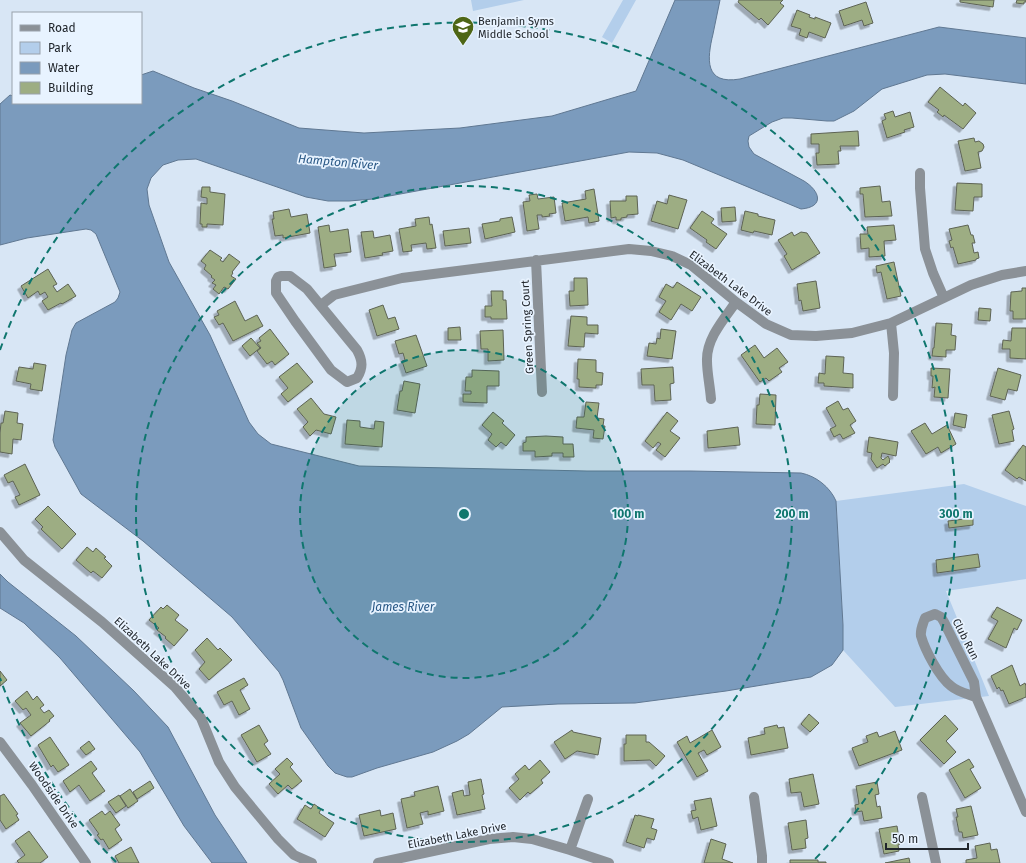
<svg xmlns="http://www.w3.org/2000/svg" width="1026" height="863" viewBox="0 0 1026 863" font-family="'Fira Sans',sans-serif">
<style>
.green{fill:#b3ceeb}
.water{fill:#7b9bbd;stroke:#607892}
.building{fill:#9dad83;stroke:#5d6354;filter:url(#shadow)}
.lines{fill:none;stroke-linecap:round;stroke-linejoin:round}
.street{stroke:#8b9197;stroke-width:10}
.ring{fill:none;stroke:#0f766e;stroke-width:2;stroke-dasharray:7 5}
.labels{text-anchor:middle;stroke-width:3.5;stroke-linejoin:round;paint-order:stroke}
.poi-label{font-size:11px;fill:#21262c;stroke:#e8f3ff;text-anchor:start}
.street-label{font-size:11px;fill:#21262c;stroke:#e8f3ff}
.water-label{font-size:12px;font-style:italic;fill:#285785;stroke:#e8f3ff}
.centre{fill:#0f766e;stroke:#e8f3ff;stroke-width:2}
.ring-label{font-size:12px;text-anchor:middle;font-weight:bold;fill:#0f766e;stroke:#e8f3ff;stroke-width:3.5;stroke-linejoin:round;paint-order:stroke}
</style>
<defs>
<filter id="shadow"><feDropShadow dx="-3.5" dy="3.5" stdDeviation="0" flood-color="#0004"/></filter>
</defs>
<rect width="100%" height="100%" fill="#d8e6f5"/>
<path class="green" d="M471,0H524L473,11Z
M623,0H636L612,43L602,37Z
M964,484L1026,506V579L946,591L989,696L895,707L843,650V625L836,501Z"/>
<path class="water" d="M675,0H720C718,11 715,23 713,34C707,59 704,85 740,79L939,27L1026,38V84L945,74L927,75L882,89L854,111L834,121H827L792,118H783L772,122L749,136L748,141L749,147L754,154L804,181C820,191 825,207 801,209L683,160L657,153L629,152L373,199L349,201H328L306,197L196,159L178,160L163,165L151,178L147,189L149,205L169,262L210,335L249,422L258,434L271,444L359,466L587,471H690L801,473C816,476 830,487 836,501L843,625V650L832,665L811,677L726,691L635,703L558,704L502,707L469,734L457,741L433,752L377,768L352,777H347L335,773L328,766L301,728L283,680L279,672L232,617L143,541L81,494L55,447L53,440L66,355L72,330L76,323L115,302L118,298L120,292L96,234L91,230L86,229L27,238L0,245V104L10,95L13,96V103H141V75L153,71L194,88L232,101L299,128L364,133L460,128L552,116L636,91Z
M0,574L8,582L76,636L134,691L168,727L215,815L247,863H212L184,826L140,752L60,658L24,623L0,608Z"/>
<path class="building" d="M739,0H783L780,3L784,6L768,25L761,18L759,20L738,2Z
M960,0H994L993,7L960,2Z
M1017,0H1026V2H1024V4L1016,3Z
M866,2L873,23L864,26L862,20L844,26L839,11Z
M797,10L810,15L809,17L815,19V17L831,23L825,38L809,32L807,38L799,35L801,29L791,26Z
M940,87L963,106L965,103L976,113L963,129L944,115L943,117L937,112L939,110L928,102Z
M893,111L895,117L910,112L914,127L904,130L905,132L887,138L882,121L886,119L884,114Z
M858,131L859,146H840L841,151H838L839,164L817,165L816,153H819V144H811V134Z
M974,138L975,142L979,141L983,144L984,147L982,151L978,152L981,168L965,171L958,141Z
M957,183L982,184V197H974L973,211L955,210Z
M880,186L882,202L890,201L892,216L865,217L863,194H860V188Z
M202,187H210V192L225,194L223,225L207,224V227H202V224H200L201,203L207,204V198L201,197Z
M594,189L599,221L589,223L588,217L565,221L562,203L586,199L585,191Z
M537,194L538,199L554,197L556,213L549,214L550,216L542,217V215H537L539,229L527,231L523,202L530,201L529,195Z
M669,195L687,200L678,229L651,221L657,201L667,204Z
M626,196H637L638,214L627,215V217L621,218V220H616V217L611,218L610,201H626Z
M735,207L736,221L722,222L721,208Z
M289,209L291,217L307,214L310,233L283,238V235L275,236L272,219H274L273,212Z
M702,211L714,219L711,223L727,234L716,249L706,242L707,240L690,228Z
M745,211L758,214V216L775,220L772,235L754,231L753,233L741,230Z
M429,217L430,225L432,224L436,248L427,249L426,243L411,245L412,251L403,252L399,229L416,226L415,219Z
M512,217L515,232L485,239L482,224L500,221V219Z
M329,225L330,232L348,229L351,252L334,254L336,266L324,268L318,227Z
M894,225L896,240L884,241L885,256L869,257V248L861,249L860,234H868L867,227Z
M968,225L971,235H973L975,243H972L974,253L978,252L979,258L976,259V260L958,264L953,247L951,248L949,241L952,240L949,229Z
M469,228L471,243L445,246L443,231Z
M373,231L374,238L390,235L393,251L382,253L383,255L365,258L361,232Z
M792,232L794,236L801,232L807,233L820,253L792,270L784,256L787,254L778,240Z
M210,250L222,258L220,260L223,262L229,254L240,262L232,272L233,273L231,276L236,279L228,289L224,287L219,294L213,289L216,285L212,283L215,280L211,277L212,276L204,269L206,265L201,261Z
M894,262L901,296L887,299L881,272L877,273L876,266Z
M48,269L57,284L53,286L57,292L68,284L76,296L62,304L61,303L48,310L42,301L48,297L45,292L40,295L38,291L28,298L21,286Z
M574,278H587L588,305L570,306L569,291H574Z
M816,281L820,308L803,311L801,300L799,301L797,284Z
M677,282L701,297L692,311L681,304L671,320L659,312L666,301L659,297L666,284L673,288Z
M1022,288H1026V319H1013V311H1010L1011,292L1022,291Z
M491,291H503V300H506L507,319H491V317H485V306H492Z
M235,301L245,321L257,315L263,326L233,341L223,323L219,325L214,317L219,315L217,311Z
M383,305L388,319L395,317L399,329L377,336L369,310Z
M979,308L991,309L990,321L978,320Z
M571,316L587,317V325H598V334L585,333L584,347L568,346Z
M936,323L952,324L951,335L956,336L955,350H946V357L932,356L933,348H934Z
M460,327L461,340H448V328Z
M1012,328H1026V359L1010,358V349H1002L1003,340L1011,341Z
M270,329L289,354L275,365L272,361L267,364L257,351L261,348L257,343L261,341L259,338Z
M661,329L676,331L672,359L647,356L649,343L656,344L657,338L660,339Z
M503,330L504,360L488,361V349H481L480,331Z
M416,335L427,366L406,373L402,361L405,360L403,353L399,354L395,341Z
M251,338L260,348L250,356L242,346Z
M755,345L764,358L777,348L788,362L779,368L782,372L769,381L766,378L760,382L741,355Z
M826,356L844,357L843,373L853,374V388L824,386V383H818L819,373L825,374Z
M578,359L596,360V372L603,373L602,385H596V388L579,387V379H577Z
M34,363L46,365L42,391L30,389L31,384L16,381L19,367L33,369Z
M297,363L313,382L288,402L281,394L288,388L279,377Z
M673,367L674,383L670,384L671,400L655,401L654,385H642L641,369Z
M931,368L950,369L948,398L934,397L935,387L932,388L933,376H931Z
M998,368L1021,375L1017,391L1008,389L1005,400L990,396Z
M472,370L499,371V386H487V403L463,402V394H471V391H465L466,377H472Z
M404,381L420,384L415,413L397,410L400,391H402Z
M760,394L776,395L775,425L756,424L757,405H759Z
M311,398L324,414L336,417L331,434L316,430L310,436L303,427L308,422L297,409Z
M838,401L843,410L848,408L856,421L850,425L855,433L843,439L840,434L834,437L830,429L836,426L826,408Z
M586,402L599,403L597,418L604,419L603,426H605L603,439L593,438L594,430L576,428L577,417H584Z
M5,411L18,413L17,423L23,424L21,440L13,439L12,454L0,452V433L1,423H3Z
M1009,411L1014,429L1012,430L1014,441L999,444L992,415Z
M493,412L504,421L502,423L515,435L506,446L501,442L496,447L488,440L492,434L482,425Z
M667,412L678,421L670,431L680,438L665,457L656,450L661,444L658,442L653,448L645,441Z
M955,413L967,415L965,428L953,425Z
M347,420L360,421V427L374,429L375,421L384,422L382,447L345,444Z
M925,423L932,434L947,425L956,444L941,453L938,447L926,454L911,431Z
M738,427L740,445L708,448L707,431Z
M546,436L563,437V444H573L574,457H563V453H552V456L535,457V451H523V443L526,442V437Z
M869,437L898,442L896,456L882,453L881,458L883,460L888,456L890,460L889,461L890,462L885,466L883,464L877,468L871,459L872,453L867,452Z
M1023,445L1026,447V481L1019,477L1017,479L1005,470Z
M25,464L40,495L19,505L15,497L20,495L13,481L8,483L4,475Z
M48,506L76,534L62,549L41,529L43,527L35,519Z
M973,518V525L949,528L948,521Z
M87,547L93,552L96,548L106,557L104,558L112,566L102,578L93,571L91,573L76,560Z
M978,554L980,567L937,573L936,560Z
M167,605L179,615L175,620L188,630L174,646L165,638L166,637L157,630L159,628L149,620L161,607L163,609Z
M997,607L1022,620L1017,630L1014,628L1006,648L988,639L998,621L991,617Z
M207,638L218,650L220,648L232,660L209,680L199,669L205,662L195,650Z
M1012,665L1020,686L1025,683L1026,686V697L1009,704L1003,690L1001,691L999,687L997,689L991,676Z
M0,671L7,680L0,686Z
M244,678L248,685L240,690L250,709L239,715L232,701L224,705L217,692Z
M27,691L33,700L37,696L44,705L40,708L44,713L49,710L54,716L49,720L50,721L31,736L20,723L31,715L26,708L23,710L15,701Z
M809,714L819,723L810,732L801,724Z
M945,715L958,729L946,741L956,752L944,764L920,740Z
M259,725L268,741L264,744L271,754L257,762L241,735Z
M777,725L778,728L784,727L788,748L751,755L748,738L765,734L764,728Z
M572,730L573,732L601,738L598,755L577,751L565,759L554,742Z
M712,730L721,747L707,755L704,750L698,753L708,771L697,777L677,742L687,736L690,743Z
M895,731L902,750L859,766L852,748L868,742L866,736L877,732L879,737Z
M626,735H646V742H649L665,756L656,766L650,760L624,761V744H626Z
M50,737L69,765L58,772L53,765L51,767L38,745Z
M89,741L95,749L86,755L80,748Z
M287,758L293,764L290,767L302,781L292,789L288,785L278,794L269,784L280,774L275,769Z
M969,759L974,767L970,769L981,788L965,798L949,770Z
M540,760L550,772L541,780L543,783L530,794L528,792L520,800L509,788L519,779L515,774L525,765L529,770Z
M91,761L97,769L92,773L105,791L90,801L79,785L70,792L63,781Z
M813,774L819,804L804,807L801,792L791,793L789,779Z
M481,779L484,794L482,795L485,809L457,815L452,793L463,790L464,796L470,795L468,782Z
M150,781L154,788L137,799L133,792Z
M877,782L879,794L875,795L877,807L880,806L882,818L864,821L862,811L856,812L855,805L859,804L856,786Z
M438,786L444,811L428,815V811L420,813L423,824L407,828L401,799L415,796L414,792Z
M130,789L138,801L128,808L120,796Z
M4,794L18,814L16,815L19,820L6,829L0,820V796Z
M119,795L126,806L116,813L108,802Z
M711,798L717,826L701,830L698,817L693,819L691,811L696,810L694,801Z
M314,804L321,809L319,813L334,823L325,837L297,819L305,805L311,809Z
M971,806L978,835L963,838L962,832H959L956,817H958L956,809Z
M380,810L381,816L393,813L396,829L364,836L359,815Z
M102,811L105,815L110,811L120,825L115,829L122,840L109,849L103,839L101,840L97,835L99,834L89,820Z
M635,815L638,816V815L654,819L651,828L657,830L654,840L647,838L644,848L626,842Z
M806,820L808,838L805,839L806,848L792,850L788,823Z
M897,826L900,844L898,845L899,851L884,854L879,829Z
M29,831L48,857L40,863H19L17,861L25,855L15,841Z
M711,839L726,844L722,859L733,863H704Z
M990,843L991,850L997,849L1000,863H966V860L977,858L975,846Z
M131,847L139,863H119L115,856Z
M909,858L910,863H885Z
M790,860H818V862H826V863H790Z"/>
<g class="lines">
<path class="street" d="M920,173V188L925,249L933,273L944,298
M536,260L542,392
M281,276H290L307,289L357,350C363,361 363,368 357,378L347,382L331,370L295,321L276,293V281L278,277Z
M321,305L334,295L402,278L629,249L651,251L672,256L691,265L736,302L766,324L791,335L816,336L852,333L891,323L971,285L1002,275L1026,271
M891,323L894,353L893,396
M711,399C710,386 707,373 707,361C706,339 724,319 736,302
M0,532L24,560L102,622L175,687L201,718L219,762L235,787L278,839L294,855L312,863
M976,697C968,694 958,692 951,686C939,677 925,650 921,636C920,629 923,624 925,618L935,614L941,617L944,622L974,682L976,697L1026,812
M0,742L32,785L86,863
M754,797L762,856V863
M922,797L936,863
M570,850L588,799
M378,863L489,839L513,837L532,839L570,850L609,863"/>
</g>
<circle cx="464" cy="514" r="164" fill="#0f766e" fill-opacity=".12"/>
<g class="ring">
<circle cx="464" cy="514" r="164"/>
<circle cx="464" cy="514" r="328"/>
<path d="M116 862A492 492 0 0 1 0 678M0 350A492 492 0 1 1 812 862"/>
</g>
<defs>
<g id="school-pin" transform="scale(1.15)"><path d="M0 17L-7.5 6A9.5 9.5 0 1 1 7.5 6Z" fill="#4e6615" stroke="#e8f3ff"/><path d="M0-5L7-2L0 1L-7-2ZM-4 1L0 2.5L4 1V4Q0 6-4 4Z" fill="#fff"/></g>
</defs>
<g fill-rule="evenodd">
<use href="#school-pin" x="463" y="27"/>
</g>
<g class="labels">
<g class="poi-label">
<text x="478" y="25">Benjamin Syms<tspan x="478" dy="13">Middle School</tspan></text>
</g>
<g class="street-label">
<text transform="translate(731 283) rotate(37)" y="4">Elizabeth Lake Drive</text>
<text transform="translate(527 327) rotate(-93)" y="4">Green Spring Court</text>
<text transform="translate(966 639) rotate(63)" y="4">Club Run</text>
<text transform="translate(153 653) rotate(43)" y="4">Elizabeth Lake Drive</text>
<text transform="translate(54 795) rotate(55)" y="4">Woodside Drive</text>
<text transform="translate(457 835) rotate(-11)" y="4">Elizabeth Lake Drive</text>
</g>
<g class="water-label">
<text transform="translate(338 162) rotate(5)" y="4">Hampton River</text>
<text x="403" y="611">James River</text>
</g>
</g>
<circle cx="464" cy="514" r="6" class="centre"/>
<g class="ring-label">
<text x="628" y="518">100 m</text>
<text x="792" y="518">200 m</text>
<text x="956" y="518">300 m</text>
</g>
<rect x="12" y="12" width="130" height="92" fill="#e8f3ff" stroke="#98a1ab"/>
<rect x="20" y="25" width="20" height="6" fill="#8b9197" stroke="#98a1ab"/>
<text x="48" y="32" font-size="12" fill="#21262c">Road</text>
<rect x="20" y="42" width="20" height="12" fill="#b3ceeb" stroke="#98a1ab"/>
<text x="48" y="52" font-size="12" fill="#21262c">Park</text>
<rect x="20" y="62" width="20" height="12" fill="#7b9bbd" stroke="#98a1ab"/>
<text x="48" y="72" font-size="12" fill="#21262c">Water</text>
<rect x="20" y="82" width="20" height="12" fill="#9dad83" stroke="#98a1ab"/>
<text x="48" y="92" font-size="12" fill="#21262c">Building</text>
<path d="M886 843v6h82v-6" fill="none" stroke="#21262c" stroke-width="2"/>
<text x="892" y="843" font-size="12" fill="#21262c" stroke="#e8f3ff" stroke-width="3" paint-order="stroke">50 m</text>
</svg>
